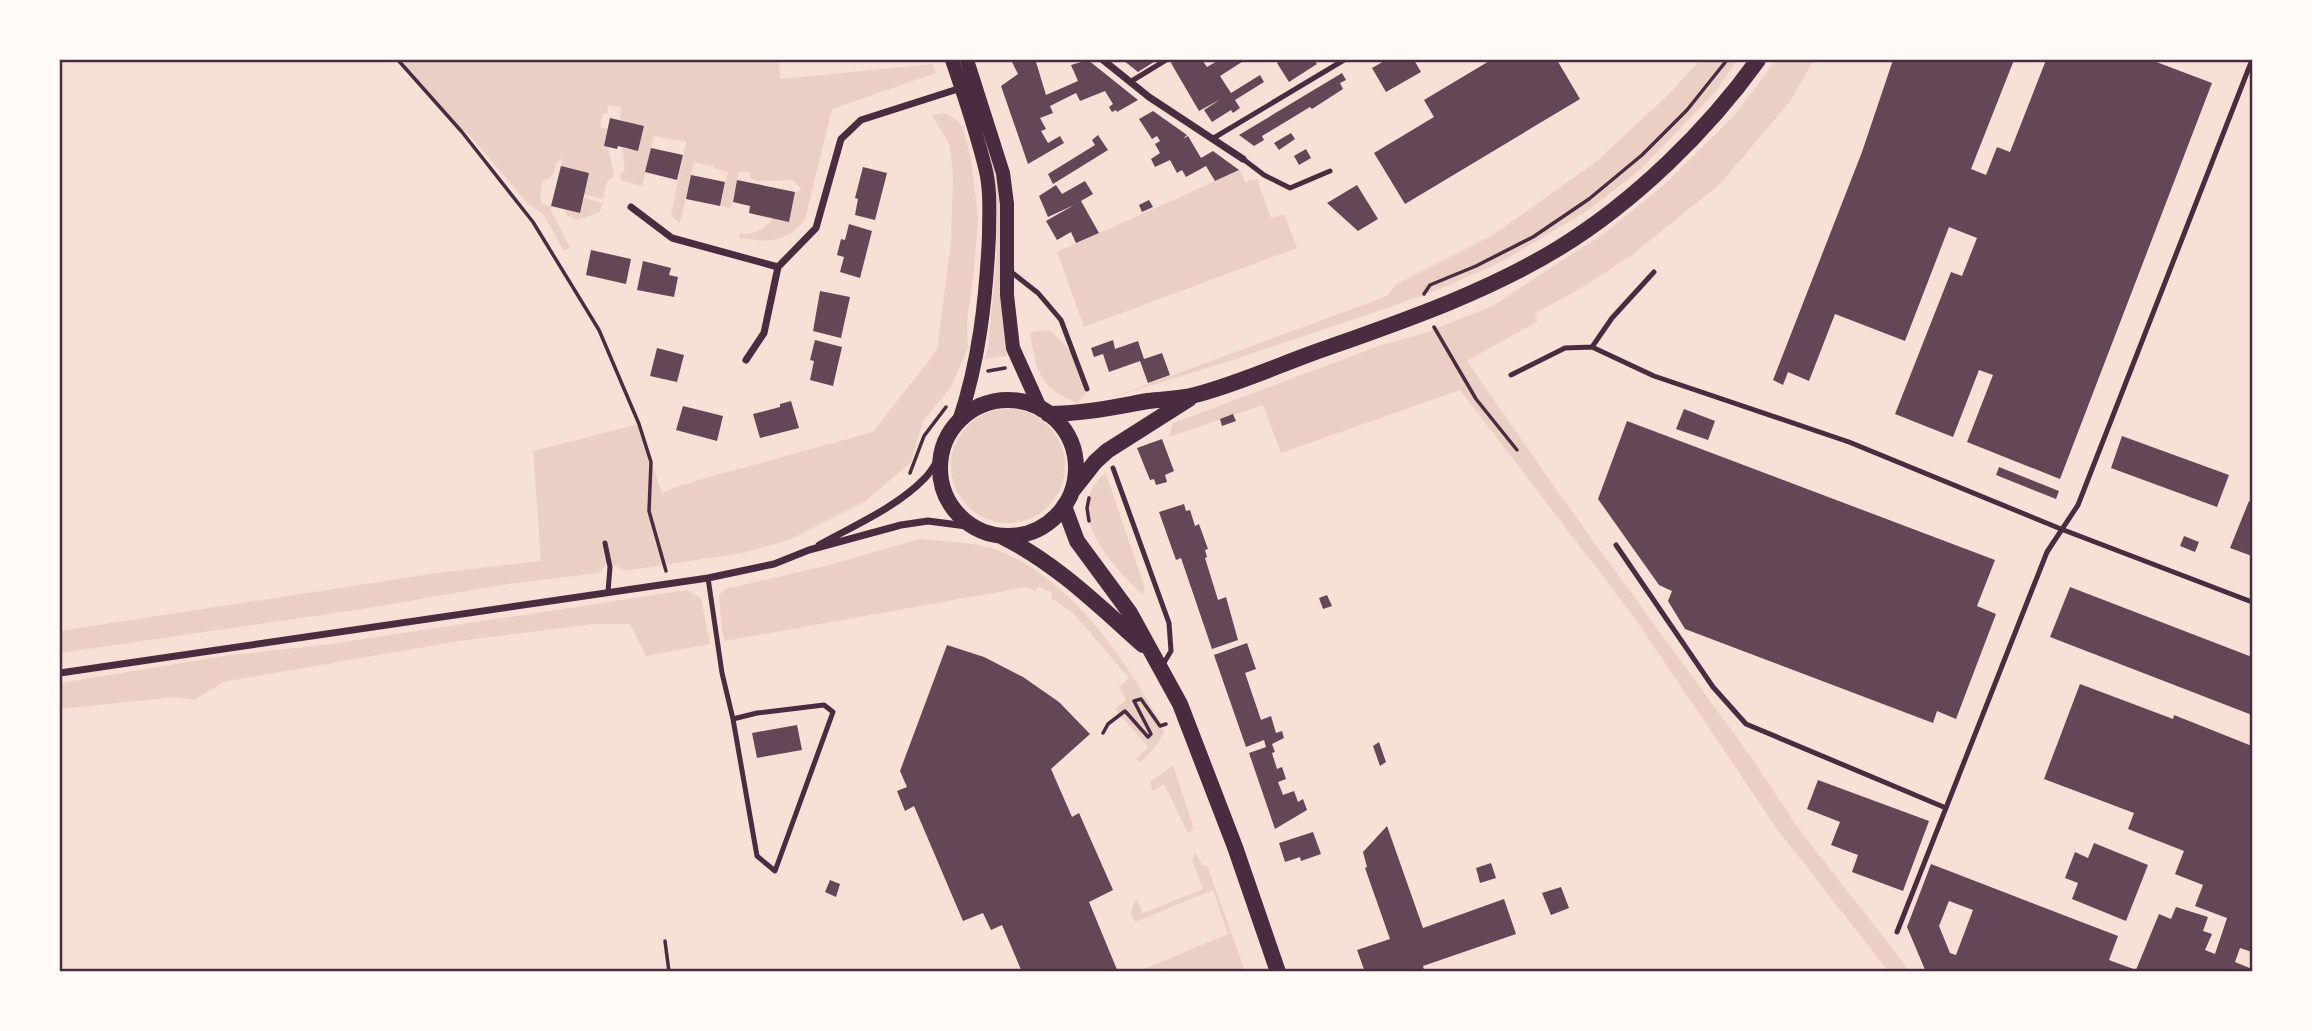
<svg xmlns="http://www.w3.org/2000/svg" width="2312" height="1031" viewBox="0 0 2312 1031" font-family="Karla,sans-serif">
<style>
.green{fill:#ebcfc5}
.building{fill:#644757;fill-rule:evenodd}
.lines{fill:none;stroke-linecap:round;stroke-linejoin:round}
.path{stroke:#4a2c40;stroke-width:3.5}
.service{stroke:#4a2c40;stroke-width:5}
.minor{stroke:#4a2c40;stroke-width:7}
.secondary{stroke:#4a2c40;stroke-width:14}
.primary{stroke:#4a2c40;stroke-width:16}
.neatline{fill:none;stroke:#4a2c40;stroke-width:2.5}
</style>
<rect width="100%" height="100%" fill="#f7e1d7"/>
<path class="green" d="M398,60H779L780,79L933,64L936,73L832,109L806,216C792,243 766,243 739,238L740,233C771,239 778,202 801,189L793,180L758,181L750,178L751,173L739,171L731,209L720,206L728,172L715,169L713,166L694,162L680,223L671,216L686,142L654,136L642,186L621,180L620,174L625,170L622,148L638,151L644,127L620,120L621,107L608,105L607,114L603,113L600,127L608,129L604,146L608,147L614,176L607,182L603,199L584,194L589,173L561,166L563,158L556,163L554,174L542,183L540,200L543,204L551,206V211L570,247L564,251L543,214L527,203L466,131L462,132Z
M958,60H962C976,103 996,148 1000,194C1004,248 1001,302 1007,356L984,359L988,349L997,253L995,194Z
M1700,60H1737L1717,90L1640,170L1590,209L1501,262L1440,289L1393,306L1233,360L1113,397L1387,296L1396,285L1412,276L1493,235L1597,161L1669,94Z
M1776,60H1814L1789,103L1720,184L1633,254L1588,284L1534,314L1538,321L1467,361L1562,498L1751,757L1798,828L1910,971H1888L1777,829L1634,617L1460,390L1281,453L1263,405L1169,437L1173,423L1381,345L1425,333L1494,305L1606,232L1664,185L1734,116Z
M943,113L954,118L963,127L972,165L978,219L974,272L967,321L968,348L951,387L923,421L911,462L866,501L789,540L743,553L623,571L616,566L606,564L600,573L508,584L356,610L60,653V631L437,573L541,561L533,451L639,424L662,494L673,488L709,477L873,432L937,350L951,242L953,176L950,146L932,115Z
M1240,170L1245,182L1257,179L1271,218L1284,214L1297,248L1084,327L1057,252Z
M584,198L602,203L600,212L577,220L567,215L564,209L580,213Z
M1050,330L1074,355L1087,389L1083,397L1077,403C1038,387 1036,370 1030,332Z
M951 466a57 57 0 1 1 114 0a57 57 0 1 1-114 0Z
M1106,473L1145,589L1143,595C1113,568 1059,508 1106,473Z
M919,539C940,541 975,542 994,549C1070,576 1124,658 1162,725L1164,732L1156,746L1140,763L1136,759L1148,747L1115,709L1126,700L1119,687L1129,678L1073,613L1051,598L1052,593L1038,586L1035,591L1027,587L725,641L722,631L719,595L726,589L833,564Z
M687,590L701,598L710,644L646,656L630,624H593L459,641L223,682L195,700L176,697L60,709V683L230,655L331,644Z
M1173,765L1194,829L1188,833L1164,784L1153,791L1150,782Z
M1195,852L1203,866L1207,865L1245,971H1139L1228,934L1213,890L1135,922L1131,914L1134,902L1137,900L1143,913L1203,889L1192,860Z"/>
<path class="building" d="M1011,60H1039L1036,62L1046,95L1078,81L1071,65L1088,60L1138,100L1117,112L1116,110L1112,112L1109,107L1113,104L1105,91L1080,101L1076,93L1050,106L1053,113L1040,118L1046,129L1041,131L1048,143L1060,136L1064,143L1028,164L1001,86L1018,74Z
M1123,60H1157L1138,72Z
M1176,60H1202L1207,67L1219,60H1245L1220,76L1231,93L1260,75L1264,82L1235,100L1240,108L1233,113L1231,110L1212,122L1204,110L1221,99L1199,111L1171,63Z
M1282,60H1314L1317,64L1289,82L1277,63Z
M1386,60H1414L1421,72L1386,92L1372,68Z
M1491,60H1557L1580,99L1405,204L1374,153L1434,117L1424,100Z
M1893,60H2014L1971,169L1986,175L1997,147L2010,152L2046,60H2151L2212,83L2060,479L1967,442L1993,375L1979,370L1953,437L1895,414L1951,272L1962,276L1977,238L1949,227L1905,341L1835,314L1809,381L1788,372L1783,385L1773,380L1862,152Z
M1342,73L1346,80L1340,83L1343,89L1312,109L1310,107L1262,136L1264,140L1254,146L1239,135Z
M1153,111L1187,135L1183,139L1188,136L1201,158L1213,151L1239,170L1215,181L1206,166L1186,177L1182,170L1177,173L1170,160L1155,167L1151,159L1160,153L1155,144L1160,141L1157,136L1152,139L1139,119Z
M610,118L644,126L638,151L618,146L617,149L604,146Z
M1291,133L1295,139L1279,150L1274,143Z
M1098,135L1108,150L1053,184L1048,174L1095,145L1092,140Z
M651,148L683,155L677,180L645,172Z
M1306,149L1311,158L1299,165L1294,156Z
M561,166L589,173L580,213L551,206Z
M863,167L887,173L875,220L855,215L858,199L855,198Z
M691,175L725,182L720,206L686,199Z
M737,180L795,192L789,222L749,213L750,206L733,202Z
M1085,181L1093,194L1081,201L1099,233L1076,243L1071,232L1057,240L1046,221L1074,205L1048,217L1039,196L1056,185L1062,194Z
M1357,185L1378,219L1358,231L1327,203Z
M1149,200L1153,207L1142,212L1139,205Z
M849,224L872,231L860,278L840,272L844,257L837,255L841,239L845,240Z
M591,250L631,259L626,284L586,275Z
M643,261L671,268L669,275L678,277L674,297L637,290Z
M820,291L850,297L841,338L813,331Z
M815,340L842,347L833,386L810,380L814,361L810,360Z
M1113,340L1115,349L1138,341L1144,359L1162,353L1170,375L1148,383L1140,361L1109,372L1103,354L1094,357L1091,348Z
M657,348L684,355L677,382L650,376Z
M791,401L799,428L760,438L753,414L780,407V404Z
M683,406L723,416L717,441L676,430Z
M1684,409L1715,421L1708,440L1676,429Z
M1233,414L1236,421L1222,426L1220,419Z
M1627,421L1995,560L1977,606L1996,614L1956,719L1937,711L1933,723L1685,629L1668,601L1672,591L1659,585L1598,499Z
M2122,436L2229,475L2217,507L2111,468Z
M1162,439L1174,471L1165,475L1167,482L1156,485L1154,479L1150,480L1137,448Z
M1999,467L2059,491L2056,499L1996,475Z
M2249,501L2252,502V556L2230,548Z
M1184,504L1186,511L1190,510L1195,526L1199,524L1208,549L1205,550L1207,557L1205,558L1218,600L1226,597L1238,640L1212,649L1181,558L1176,560L1159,512Z
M2184,536L2199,542L2195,552L2180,546Z
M2070,587L2252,657V715L2050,637Z
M1327,595L1332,606L1323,609L1319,598Z
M1247,643L1256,669L1245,673L1261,720L1271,716L1276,733L1282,731L1284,738L1272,744L1275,752L1272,753L1277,769L1282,767L1286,779L1278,782L1283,795L1294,791L1298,802L1303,799L1307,810L1275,829L1249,753L1266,747L1264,740L1246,747L1214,655Z
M947,645L984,657L1023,677L1059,702L1090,734L1051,769L1072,817L1079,813L1113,890L1089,902L1118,972H1022L1002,925L991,930L983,913L963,921L914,806L905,811L897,791L907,787L900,771Z
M2080,684L2173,719L2174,715L2252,746V952L2240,948L2235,962L2252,969V972H1926L1907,927L1931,864L2118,936L2109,960L2136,970L2159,914L2171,919L2176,907L2208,917L2203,931L2212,934L2205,950L2215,954L2227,918L2195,906L2203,885L2175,874L2184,851L2128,829L2134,813L2044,779ZM1949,901L1973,910L1956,955L1950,953L1939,926Z
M797,725L802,750L757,758L752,733Z
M1379,742L1386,762L1380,766L1373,746Z
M1818,780L1929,821L1903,891L1852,872L1858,855L1831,845L1840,822L1807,809Z
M1387,826L1423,928L1504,899L1516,934L1423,966L1424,970L1421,972H1413L1412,970L1407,972H1365L1357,950L1390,939L1365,868L1367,867L1363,852Z
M1313,832L1321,854L1301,861L1300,857L1285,862L1279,843Z
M2094,843L2148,865L2126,921L2072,899L2078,883L2065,878L2075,852L2088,858Z
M1491,863L1496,878L1480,883L1476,868Z
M830,880L840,884L836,897L825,892Z
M1561,887L1569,908L1551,915L1542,893Z"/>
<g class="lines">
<path class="path" d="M398,60L462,132L533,222L599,330L639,424L651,462L649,511L666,571
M1424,294L1430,285L1476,266L1533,237L1589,199L1642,155L1687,110L1727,60
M1434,327L1476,399L1517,450
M988,371L1005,368
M910,473L924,436L946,407
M1089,521L1087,508L1089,498
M1103,733L1108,724L1125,711L1148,737L1151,734L1134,701L1141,699L1160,726L1166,724
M665,941L669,972"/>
<path class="service" d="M1130,82L1166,60
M1212,139L1344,60
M1243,159L1264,175L1290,188L1330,171
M1010,271L1038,293L1061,320L1087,389
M1592,347L1612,318L1654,272
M1511,375L1565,348L1592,347L1654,376L1849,442L2061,529L2252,602
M1113,468L1169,623L1171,651L1162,666
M605,543L610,567L608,592
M1616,545L1713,687L1746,724L1946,808
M708,578L722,673L733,719
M824,705L833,712L775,871L757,856L733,719L757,713Z
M1897,932L2047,552L2078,505L2252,60"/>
<path class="minor" d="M1103,60L1149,97L1243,159
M631,207L672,238L778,267
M746,360L764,333L778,267L816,228L841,139L861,120L961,88
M819,545C855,525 897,507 925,478C932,471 936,462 941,455
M60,673L708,578L774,564L809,550L901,525L928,521L974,527"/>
<path class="secondary" d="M952,60C964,95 976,131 985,167C991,190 989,213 989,236C986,299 979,362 959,421
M967,60L1003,173L1007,204V295L1013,348L1041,410"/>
<path class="primary" d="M940 468a68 68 0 1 1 136 0a68 68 0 1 1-136 0Z
M1048,414C1083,414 1114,407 1148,401C1163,399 1180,399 1195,395C1234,385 1272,368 1310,354C1394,324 1482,295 1559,248C1634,202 1707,131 1758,60
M1073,490L1095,462L1107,451L1189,399
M1064,506L1077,541L1130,613L1180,704L1235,847L1278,972
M1003,537C1057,564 1098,605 1143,645"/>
</g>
<rect width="2312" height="1031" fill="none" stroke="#fffaf5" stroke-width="122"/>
<rect x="61" y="61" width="2190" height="909" class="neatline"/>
</svg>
